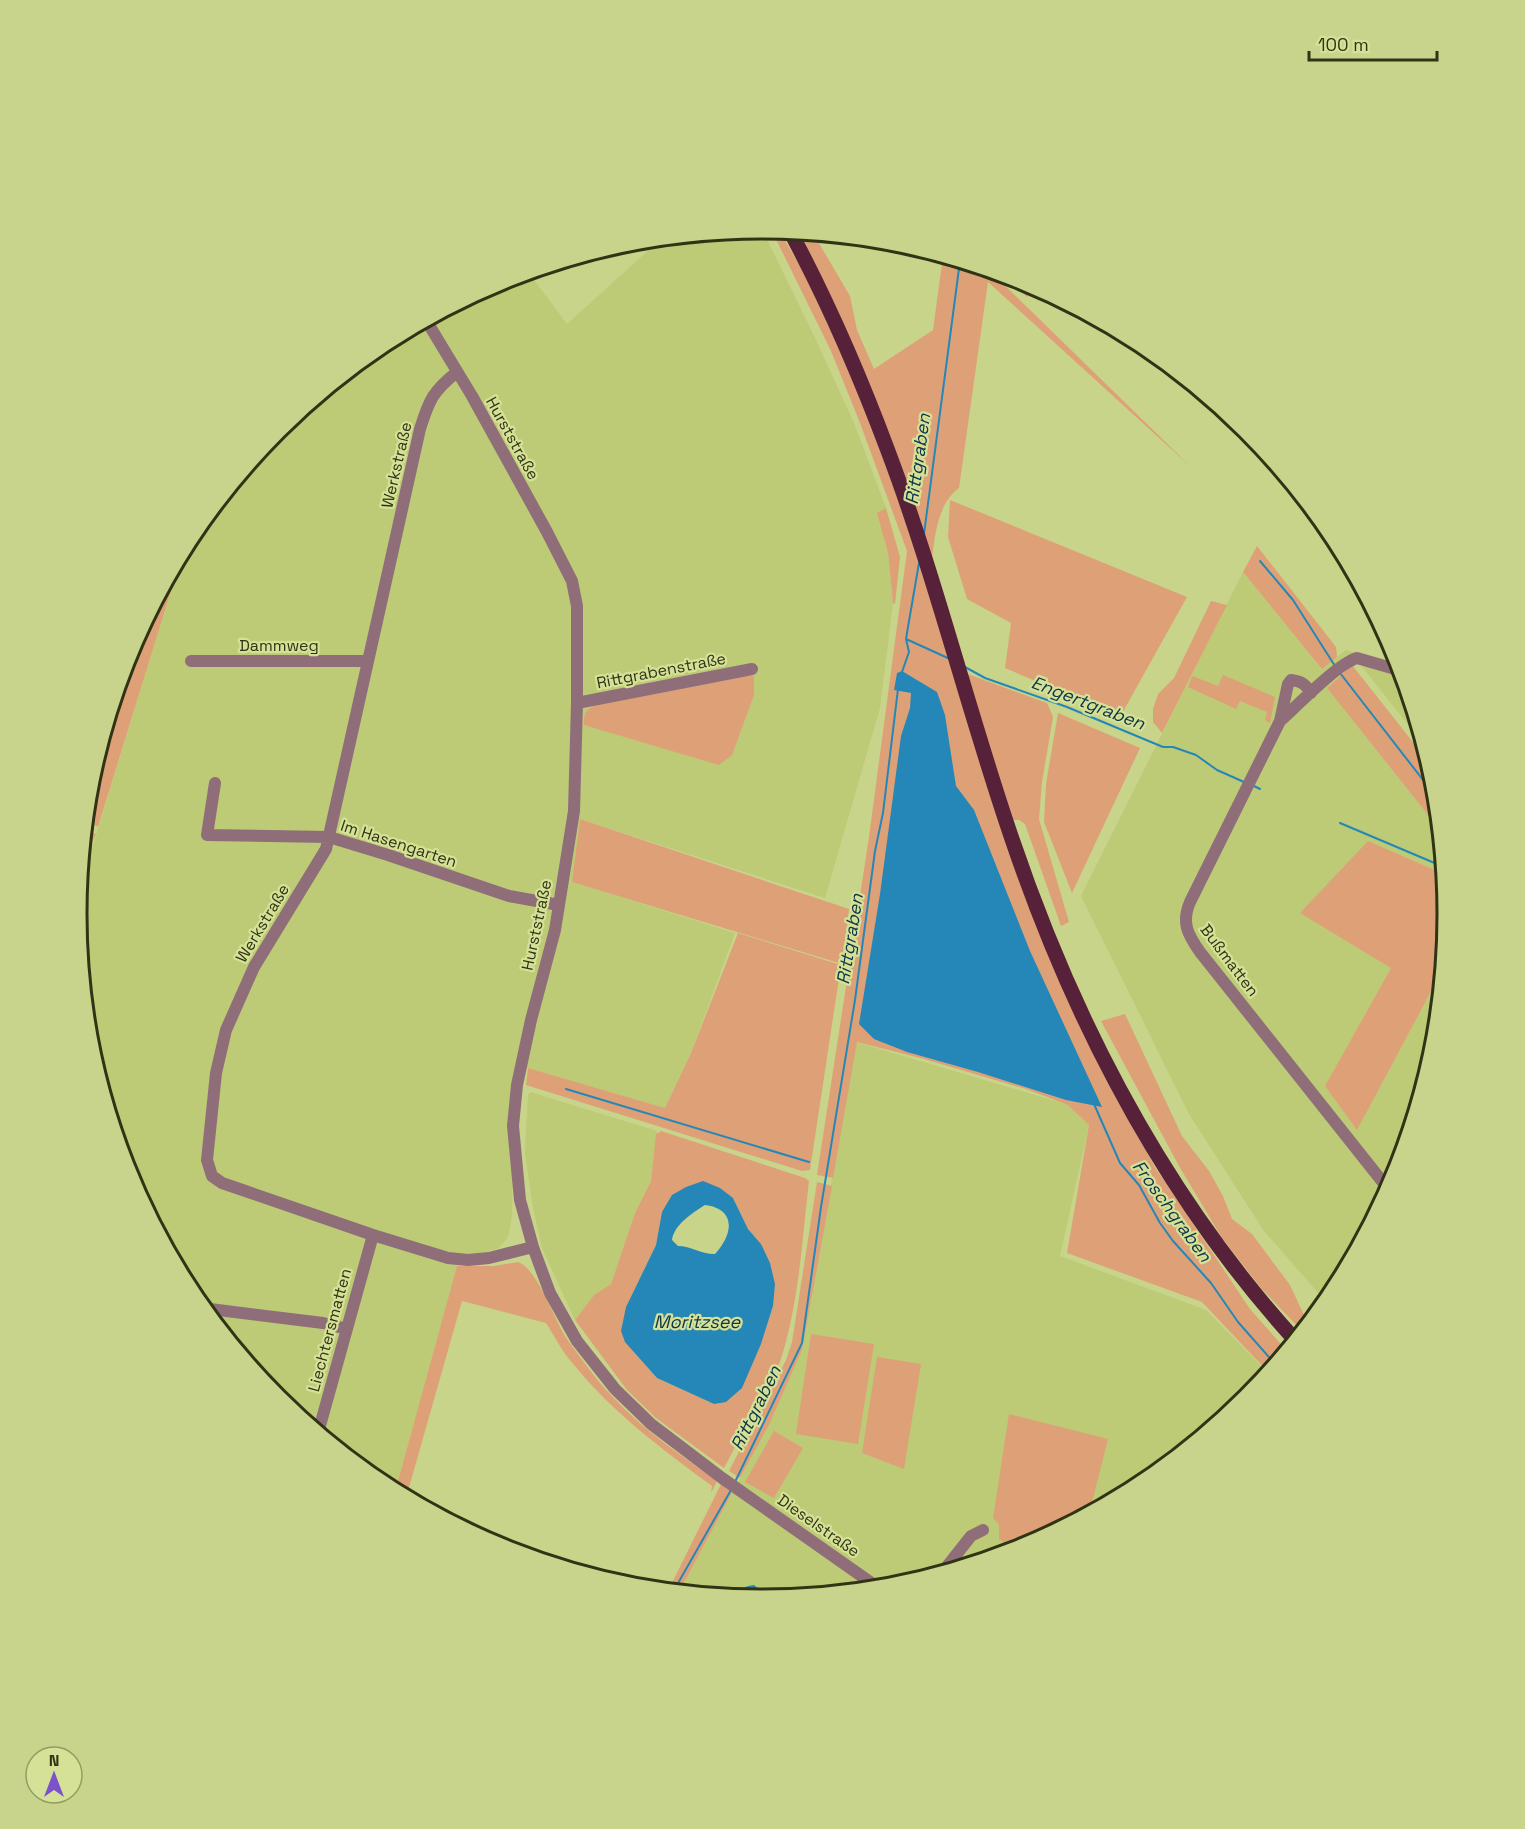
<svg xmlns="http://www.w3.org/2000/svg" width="1525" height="1829" viewBox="0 0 1525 1829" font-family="'Space Grotesk',sans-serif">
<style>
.built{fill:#bdca76}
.green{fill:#dea177;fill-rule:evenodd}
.water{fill:#2587b8;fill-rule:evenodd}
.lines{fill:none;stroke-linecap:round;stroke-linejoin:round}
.stream{stroke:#2587b8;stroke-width:2}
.minor{stroke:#8f6e7a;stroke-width:12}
.major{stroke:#572239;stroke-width:15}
.rail{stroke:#5d6438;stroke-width:2;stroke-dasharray:10 10;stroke-linecap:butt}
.labels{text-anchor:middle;stroke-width:4.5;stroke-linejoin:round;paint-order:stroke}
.street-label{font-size:16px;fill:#303415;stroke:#d5e196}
.water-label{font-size:18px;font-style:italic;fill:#0d354a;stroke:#d5e196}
.rim{fill:none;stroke:#303415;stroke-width:3}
</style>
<rect width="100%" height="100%" fill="#c8d489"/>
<path class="built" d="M762,229L816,340L854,423L886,508L877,513L888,553L893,603L880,708L825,898L580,819L573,882L735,933L691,1053L665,1108L528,1068L514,1076L512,1216L508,1237L499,1248L476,1255L460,1256L395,1492L381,1485L277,1399L192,1295L129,1177L90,1048L77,915L81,867L93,845L175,578L194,531L278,429L382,344L500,281L528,272L567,324L662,238Z
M1243,572L1322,669L1346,650L1400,667L1401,666L1425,746L1356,659L1327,688L1440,830L1444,874L1368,841L1391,968L1325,1086L1357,1129L1443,969L1435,1049L1396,1177L1333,1296L1327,1303L1264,1231L1189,1114L1081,896Z
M856,1042L1069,1105L1089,1125L1060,1256L1206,1310L1269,1374L1247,1400L1143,1485L1025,1548L896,1587L762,1600L679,1592L769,1425L802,1350Z
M530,1092L657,1131L651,1181L635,1213L611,1284L594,1295L575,1320L542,1248L533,1208L525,1153L528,1095Z"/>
<path class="green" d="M771,229L779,230L805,275L842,355L867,414L895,489L1039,928L1107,1082L1155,1167L1250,1309L1287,1351L1269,1373L1202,1302L1067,1253L1089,1125L1068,1105L1026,1089L924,1059L857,1042L833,1178L817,1175L869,837L907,551L860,423L831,351Z
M800,232L813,233L850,296L857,330L874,369L933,330L943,256L973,265L974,268L979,267L989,270L1191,467L988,282L959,488C936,505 935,539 931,565L838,313Z
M1004,274L1031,284L1027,297Z
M950,500L1187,597L1120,717L1005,668L1011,623L967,599L948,537Z
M886,508L900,557L895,604L893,603L888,553L877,513Z
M194,531L175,578L98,827L86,820L89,784L120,707L146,620Z
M1257,546L1336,647L1337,657L1322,669L1243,572Z
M1211,601L1227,605L1162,733L1153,722V709L1158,694L1174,678Z
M133,645L103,738L129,652Z
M1352,665L1431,765L1435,781L1440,830L1327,688Z
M965,673L1047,703L1053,717L1042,782L1039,819L1069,922L1061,926L1025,824L1019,820H1010Z
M1223,675L1275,697L1270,723L1265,720L1267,712L1240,701L1236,709L1188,687L1192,676L1218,686Z
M746,676H754V695L732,755L719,765L584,725C584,713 585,710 596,705Z
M1058,713L1140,748L1072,893L1044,822L1046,784Z
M580,819L849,909L842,964L572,882Z
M85,830L96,834L81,867Z
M1368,841L1444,874L1448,915L1443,969L1357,1130L1325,1086L1391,968L1300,913Z
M738,933L841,965L810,1170L802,1171L526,1085L528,1068L665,1108L691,1053Z
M1125,1014L1182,1136L1209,1171L1223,1196L1232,1219L1252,1234L1290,1285L1303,1313L1310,1323L1303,1332L1261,1288L1222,1238L1179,1166L1101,1021Z
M661,1131L805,1178L809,1181C802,1241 799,1304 780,1362L724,1468L656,1418L627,1390L575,1320L594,1295L611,1284L635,1213L651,1181L656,1134ZM733,1198L748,1229L761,1244L773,1306L761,1343L714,1404L657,1378L626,1342V1307L656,1245L662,1212Z
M817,1182L832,1186L802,1350L769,1425L740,1478L729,1471L786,1360L792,1342Z
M518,1262C538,1269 554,1320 567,1339C581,1358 596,1380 613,1397C643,1430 681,1455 717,1481L711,1493L712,1486C662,1449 613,1413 574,1365C563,1353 555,1337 546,1323L462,1301L406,1498L395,1492L457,1266H494Z
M811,1334L874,1344L858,1444L796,1434Z
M877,1357L921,1364L904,1469L862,1453Z
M1009,1414L1108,1439L1089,1514L1064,1527L1039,1531L1004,1543L999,1539V1525L993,1518Z
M774,1431L803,1448L774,1498L745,1482Z
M721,1484L732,1493L679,1592L668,1591Z"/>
<path class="water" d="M146,620L120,707L89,784L133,645Z
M902,671L937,692L945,715L956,786L974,810L1030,951L1102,1107L1066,1100L978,1072L907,1052L874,1039L859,1024L880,894L901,736L910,708L911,693L894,690L897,673Z
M703,1181L720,1188L733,1198L748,1229L761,1244L770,1263L775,1284L773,1306L761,1344L742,1388L726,1402L714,1404L657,1378L625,1342L621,1331L626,1307L656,1245L662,1212L672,1195L686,1187ZM705,1205C737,1209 733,1235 715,1254C700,1254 691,1246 678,1246L672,1240C674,1225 692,1213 705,1205Z
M754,1585L772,1600L735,1598C740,1589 744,1586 754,1585Z"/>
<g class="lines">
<path class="stream" d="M924,534L960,261
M1260,561L1293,600L1335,666
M906,639L950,659
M965,667L985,678L1067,707L1163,747H1173L1196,755L1217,770L1244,782
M902,672L909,652L906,639L908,627L919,563
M1340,673L1437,798
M1252,785L1260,789
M1340,823L1444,867
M566,1089L809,1162
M1094,1104L1120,1163L1139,1185L1160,1223L1173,1241L1211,1283L1238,1322L1276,1365
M735,1482L802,1343L821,1207L855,1000L875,851L883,813L898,689
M673,1592L731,1490"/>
<path class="minor" d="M426,320L472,396L547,532L572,581L577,606V703L574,811L555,930L531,1020L517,1085L513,1126L520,1200L533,1247L550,1293L577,1341L615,1389L651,1424L722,1478L880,1589
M457,372C433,391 429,400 420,429L326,849L254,967L226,1030L216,1073L207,1160L212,1176L222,1183L373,1235L448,1258L468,1260L489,1258L533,1247
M191,661H367
M1311,693C1306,685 1302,681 1291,680L1288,684L1280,721L1190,902C1181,923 1188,935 1200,952L1389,1190
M577,703L752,669
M1280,721C1297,706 1337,664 1357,658L1402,671
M215,783L207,835L329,837L388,855L509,896L559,905
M85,826L88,827
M202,1308L323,1323L347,1329
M318,1433L373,1235
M941,1574L971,1536L983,1530"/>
<path class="major" d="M790,231C828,302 860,376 888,451C936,578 968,711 1012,839C1074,1022 1165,1197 1296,1341"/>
<path class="rail" d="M985,1560L1007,1547L1052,1534"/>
</g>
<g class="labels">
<g class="street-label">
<text transform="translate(513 438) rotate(61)" y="6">Hurststraße</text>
<text transform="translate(396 465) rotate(-77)" y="6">Werkstraße</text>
<text x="279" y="651">Dammweg</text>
<text transform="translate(661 670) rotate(-11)" y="6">Rittgrabenstraße</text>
<text transform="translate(399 843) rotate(18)" y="6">Im Hasengarten</text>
<text transform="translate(262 923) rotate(-59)" y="6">Werkstraße</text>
<text transform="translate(536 925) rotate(-78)" y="6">Hurststraße</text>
<text transform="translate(1230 960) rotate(53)" y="6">Bußmatten</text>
<text transform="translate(329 1330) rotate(-75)" y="6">Liechtersmatten</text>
<text transform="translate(819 1525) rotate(35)" y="6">Dieselstraße</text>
</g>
<g class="water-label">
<text transform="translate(918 459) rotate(-82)" y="6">Rittgraben</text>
<text transform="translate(1088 703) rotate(21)" y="6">Engertgraben</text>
<text transform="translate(850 939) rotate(-81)" y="6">Rittgraben</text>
<text transform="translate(1172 1211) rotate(54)" y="6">Froschgraben</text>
<text x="697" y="1328">Moritzsee</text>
<text transform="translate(756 1408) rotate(-64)" y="6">Rittgraben</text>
</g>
</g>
<path d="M0 0H1525V1829H0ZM87 914a675 675 0 1 1 1350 0a675 675 0 1 1-1350 0Z" fill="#c8d38c" fill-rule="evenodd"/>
<path class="rim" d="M87 914a675 675 0 1 1 1350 0a675 675 0 1 1-1350 0Z"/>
<g transform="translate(54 1775)"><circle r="28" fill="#d5e196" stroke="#939c62" stroke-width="1.5"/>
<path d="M0-4.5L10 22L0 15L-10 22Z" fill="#7c52cb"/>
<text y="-9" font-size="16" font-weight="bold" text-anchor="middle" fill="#303415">N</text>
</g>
<path d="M1309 51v9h128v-9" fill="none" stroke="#303415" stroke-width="3"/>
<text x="1318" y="51" font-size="18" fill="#303415" stroke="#d5e196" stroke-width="4.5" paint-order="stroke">100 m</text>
</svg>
